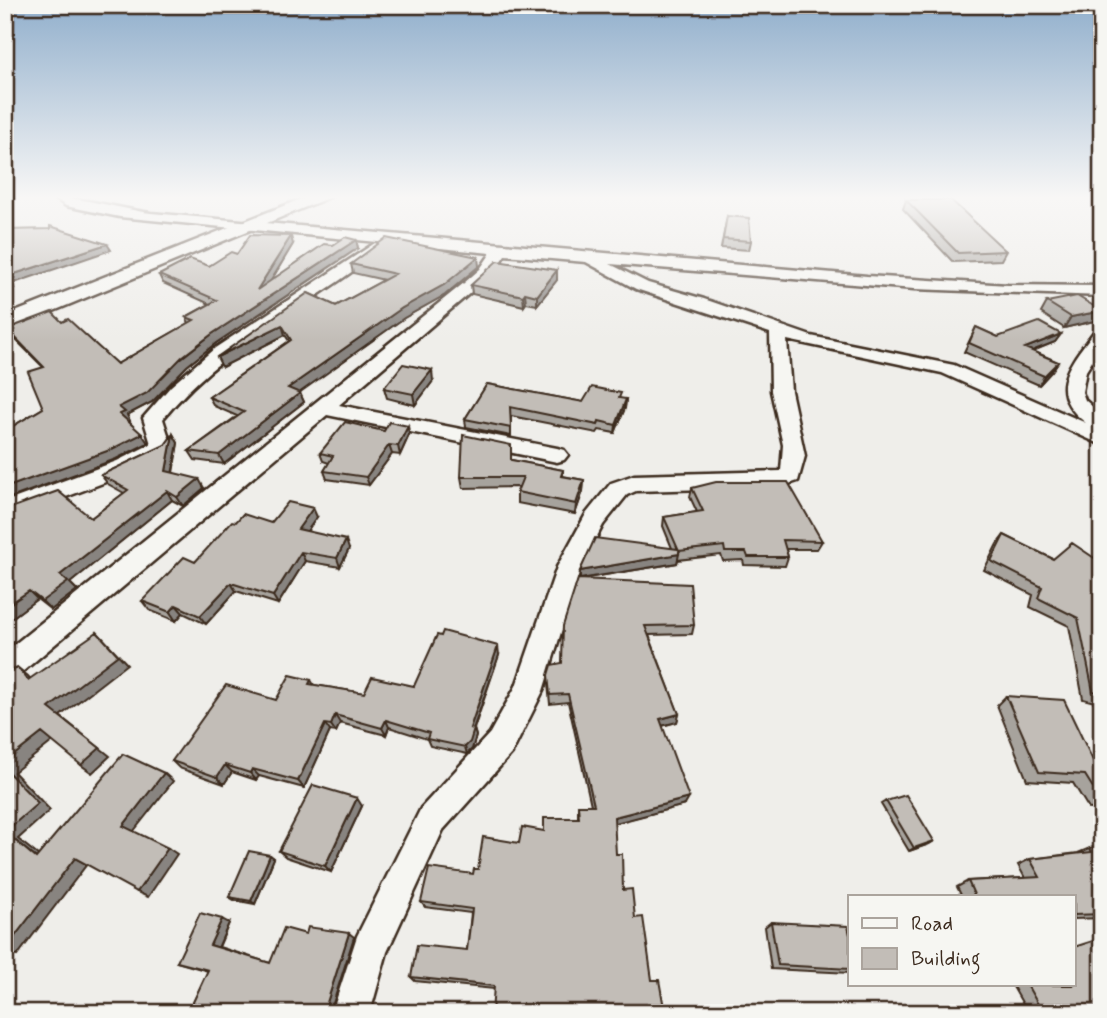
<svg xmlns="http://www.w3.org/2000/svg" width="1107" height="1018" viewBox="0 0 1107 1018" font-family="Mynerve,sans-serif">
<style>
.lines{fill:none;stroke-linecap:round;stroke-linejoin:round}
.minor-casing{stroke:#3b2a1e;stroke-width:5}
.tertiary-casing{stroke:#3b2a1e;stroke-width:5}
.minor{fill:#f6f6f2;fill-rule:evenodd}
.tertiary{fill:#f6f6f2;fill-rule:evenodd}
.wall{fill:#a7a39d;stroke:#3b2a1e;stroke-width:2}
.shaded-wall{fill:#888480;stroke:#3b2a1e;stroke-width:2}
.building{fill:#c2bdb7;stroke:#3b2a1e;stroke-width:2}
</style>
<rect width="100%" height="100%" fill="#efeeea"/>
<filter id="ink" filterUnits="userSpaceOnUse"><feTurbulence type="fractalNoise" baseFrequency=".0143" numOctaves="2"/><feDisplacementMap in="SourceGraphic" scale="14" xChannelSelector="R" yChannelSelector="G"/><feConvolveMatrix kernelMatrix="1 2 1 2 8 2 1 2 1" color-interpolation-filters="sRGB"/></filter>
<g filter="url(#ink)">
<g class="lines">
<g class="minor-casing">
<path id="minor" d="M53,197C81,197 121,209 151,213L867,276L1008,285L1102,286V296L914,289L610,264L648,283L704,299L811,336L954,365L1086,423C1043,390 1072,362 1096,329L1102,328V346L1086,371L1082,392L1085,400L1102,415V445L942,373L787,340L791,391L805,456L798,481L780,487L636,491L627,495L603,525L581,567L543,691L512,753L443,830L387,952L370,1013H332L357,936L421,808L490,733L516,686L557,567L586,514L611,483L634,475L781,471L783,445L771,391L770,333L636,289L586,262L505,255L491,275L339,405L557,448L564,450L568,455L564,460L557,462L327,415L15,678L5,681V652L464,283L480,269L491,253L120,217L66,206Z
M375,243L382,247L368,260C298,313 219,349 163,419L172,447L169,452L132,472L5,520V502L117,461L151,444L143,418L171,386L215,348Z"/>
</g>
<g class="tertiary-casing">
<path id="tertiary" d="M306,197H330L5,331V316Z"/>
</g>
<use href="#minor" class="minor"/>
<use href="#tertiary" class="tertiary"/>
</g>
<path class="wall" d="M5,197H16L12,201H5Z
M906,200L1006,251L1001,260L953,262L903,209Z
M727,216L751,241L749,250L721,248Z
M356,240L358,248L216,343L187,366L152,402L127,415L130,421L129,422L148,443L116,459L8,429L43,408V367L14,338L7,329L62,322L117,364L189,323L186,317L210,304L163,283L159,275L209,266L237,254L293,244L271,280L333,245Z
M351,264L479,266L445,295L404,318L299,392L304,402L224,464L195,460L189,451L237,416L214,406L209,397L289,341L285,335L222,367L308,293L336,306L384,280L353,273Z
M557,270V280L537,305L526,303L524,306L472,294L471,285Z
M1047,302L1094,321L1064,328L1041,313Z
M976,327L998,337L1061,334L1055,342L1033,351L1058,362L1052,371L1039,385L964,352Z
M433,381L415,405L387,398L384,388Z
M487,384L583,402L621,399H626L625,408L615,433L599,430L597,433L511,416V436L466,427L465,419Z
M408,426L409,435L400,455L392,454L369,485L327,479L324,471L329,463L323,461L320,453L384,431Z
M173,434L178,443L173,473L204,488L183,506L172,500L70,583L77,590L51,610L37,599L5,623V510L91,518L124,493L108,484L101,475L165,445Z
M512,460L563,470V476L584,480L583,491L575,514L517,503V492L519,487L463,488L461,477Z
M692,488L822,541L817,549H786L788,557L785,566L744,565L743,560L723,561L721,555L678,560L677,563L581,579L694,625L692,634L649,635L679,714L677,722L662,726L685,805L614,823L494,989L415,981L411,977L467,950L471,913L425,907L421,902L473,874L478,869L519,843L544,831L578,818V805H591L568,702L550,704L548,684V675L562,663L580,579V571L672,548L663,526L664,517L697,512L690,497Z
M317,517L307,531L349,549L340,567L305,561L278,604L236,591L206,624L183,613L176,621L149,610L142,601L195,562L236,522L271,523Z
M1004,535L1053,559H1096L1102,554V704L1083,699L1069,626L1030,607L1033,595L984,570L997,544Z
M499,655L474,729L476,736L472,749L467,754L430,746L427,739L389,727L386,735L340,723L336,732L330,731L304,788L259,776L256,780L232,772L224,784L179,768L172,761L311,680L314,685L364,693L414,686Z
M1006,696L1098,771H1102V808L1089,809L1073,783L1027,780L997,705Z
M886,801L934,841L929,844L909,851L881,804Z
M362,806L331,872L286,857L279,851Z
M1102,846V918L1074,919V897H962L957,887L968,881L1025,878L1018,865L1030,859L1078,853L1090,848Z
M270,855L274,858L255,904L234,900L229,897Z
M771,922L850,935V973L771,969L765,927Z
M229,923L219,947L270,963L306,934L354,937L330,1013H165L189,1011L208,971L177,962Z
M1012,985H1074L1102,1013H1028Z"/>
<path class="shaded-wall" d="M291,236L293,244L260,299L257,290Z
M356,240L358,248L216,343L187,366L152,402L127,415L130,421L126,423L120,414L119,407L212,334Z
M107,244L111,250L11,284L14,288L5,291V277Z
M478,257L479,266L445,295L404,318L292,398L288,388L402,308Z
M557,270V280L537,305V296Z
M525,293L526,303L524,306L523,296Z
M1102,311L1094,321L1064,328L1071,317Z
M282,325L285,335L222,367L217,357Z
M1061,334L1055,342L1019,356L1025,348Z
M1058,362L1052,371L1039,385L1044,376Z
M432,370L433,381L415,405L413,394Z
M300,393L304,402L224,464L219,455Z
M626,399L625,408L615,433L616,425Z
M408,426L409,435L400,455L398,446Z
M142,434L148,443L116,459L5,500V488Z
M173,434L178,443L171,480L166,471Z
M389,445L392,454L369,485L366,477Z
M199,479L204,488L183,506L177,497Z
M584,480L583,491L575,514L576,504Z
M167,491L172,500L70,583L77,590L51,610L42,601L60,575Z
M313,508L317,517L302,538L298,529Z
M346,540L349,549L340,567L337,558Z
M301,552L305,561L278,604L273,596Z
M679,554L677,563L580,579V571Z
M231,583L236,591L206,624L200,616Z
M29,591L37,599L5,623V607Z
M176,605L183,613L176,621L170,612Z
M97,632L127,664L60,716L110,756L92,773L81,765L49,708Z
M498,646L499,655L471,735L470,728Z
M17,667L28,676L39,689L28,680Z
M679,714L677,722L657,727L660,719Z
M335,715L340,723L336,732L331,725Z
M386,720L389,727L386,735L382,728Z
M325,724L330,731L304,788L298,781Z
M474,729L476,736L472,749L467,754L465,747Z
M42,733L53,741L14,772L50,810L18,839L49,864L36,858L5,832V762Z
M225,765L232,772L224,784L217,777Z
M252,769L259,776L256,780L250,773Z
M164,773L173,781L133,832L123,826Z
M357,798L362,806L331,872L325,866Z
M689,798L685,805L612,824L614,817Z
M934,841L929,844L909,851L914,848Z
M168,848L177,854L148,897L137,892Z
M270,855L274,858L255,904L251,901Z
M75,858L87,864L17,956L9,954L5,959V949Z
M222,919L229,923L218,948L210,945Z
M349,933L354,937L330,1013H326L324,1012Z"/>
<path class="building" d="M906,200H951L1006,251L958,253Z
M727,216L749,218L751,241L723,239Z
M50,226L107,244L5,277L9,281L5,282V230L50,229Z
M250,235L291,236L257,290L324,244L333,245L345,237L356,240L212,334L182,357L147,393L119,407L125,412L120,414L142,434L110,450L5,488V426L8,429L43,408L28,372L44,367L7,329L52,312L62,322L68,319L117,364L194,320L186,317L217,300L159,275L190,259L209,266L231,252L237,254Z
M386,238L478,257L444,285L402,308L288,388L300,393L219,455L189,451L244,412L209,397L291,340L282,325L217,357L308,293L336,306L395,274L351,264Z
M497,261L557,270L537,296L525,293L523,296L471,285Z
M1077,296L1102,311L1071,317L1047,302Z
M1039,322L1061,334L1025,348L1058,362L1044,376L969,343L976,327L998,337Z
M403,364L432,370L413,394L384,388Z
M487,384L583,402L592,387L621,393L619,398L626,399L616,425L599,421L598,425L510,407L511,428L465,419Z
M345,422L384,431L389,422L408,426L398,446L389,445L366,477L324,471L333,456L320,453Z
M173,434L166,471L199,479L177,497L167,491L60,575L68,582L42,601L29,591L5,607V510L58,491L91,518L128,490L101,475L165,445Z
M463,435L511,445V460L563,470L561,476L584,480L576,504L517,492L523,477H461Z
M716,482H788L822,541L783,540L788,557H748L746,552H725L724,546L679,551V554L580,571L595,538L678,549L664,517L703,511L692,488Z
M288,502L313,508L298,529L346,540L337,558L301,552L273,596L231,583L200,616L176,605L170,612L142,601L184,557L195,562L232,521L236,522L243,514L271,523Z
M1004,535L1053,559L1072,543L1096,559L1102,554V694L1093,691L1078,618L1038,598L1042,587L991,561Z
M578,579L690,584L694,625L645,626L679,714L660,719L689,798L614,817L616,854H622L623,890L632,889L635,918L643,917L652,980H659L665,1013H492L494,986L411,977L417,945L467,950L472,909L421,902L429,868L473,874L474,869H478L483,837L519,843L522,827L544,831V818H579L578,805H594L568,694L550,695L548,675L551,665L562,663L563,626Z
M443,631L498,646L470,728L474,729L470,742L465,747L427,739L429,733L386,720L382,728L335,715L331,725L325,724L298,781L252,769L250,773L225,765L217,777L172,761L226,685L276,700L290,675L311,680L309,684L364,693L372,677L414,686L437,635L441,636Z
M97,632L118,655L49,708L100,748L81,765L42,733L5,762V725L9,722L5,718V706L9,703L5,699V675L17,667L28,680Z
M1006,696L1064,700L1098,771H1102V802L1085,775L1039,772Z
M123,754L164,773L123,826L168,848L137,892L75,858L5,949V832L36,858Z
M5,769L38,803L5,832Z
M313,785L357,798L325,866L279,851Z
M906,795L934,841L914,848L886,801Z
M1102,846V914L1074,915V897H975L968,881L1040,877L1030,859L1092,852L1090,848Z
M249,851L270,855L251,901L229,897Z
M200,913L222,919L210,945L270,963L284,928L306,934L308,927L349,933L324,1012L306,1010L305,1013H165L167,1007L189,1011L208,970L177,962Z
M771,922L848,926L850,935V969L778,965Z
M1102,938V1013H1043L1027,985H1074V947Z"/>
</g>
<linearGradient id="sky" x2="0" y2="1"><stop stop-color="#91afcc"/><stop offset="0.58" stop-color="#f8f7f6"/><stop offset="1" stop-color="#f8f7f6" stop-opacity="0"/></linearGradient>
<rect width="1107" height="340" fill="url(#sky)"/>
<rect width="1107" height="1018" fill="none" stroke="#f6f6f2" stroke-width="28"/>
<rect x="14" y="14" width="1079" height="990" fill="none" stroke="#3b2a1e" stroke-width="2.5" filter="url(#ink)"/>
<rect x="848" y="895" width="228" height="91" fill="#f6f6f2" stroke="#aba49d" stroke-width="2"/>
<rect x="862" y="918" width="35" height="10" fill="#f6f6f2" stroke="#aba49d" stroke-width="2"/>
<text x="911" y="930" font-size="21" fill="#3b2a1e">Road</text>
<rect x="862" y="948" width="35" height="21" fill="#c2bdb7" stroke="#aba49d" stroke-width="2"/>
<text x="911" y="965" font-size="21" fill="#3b2a1e">Building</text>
</svg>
